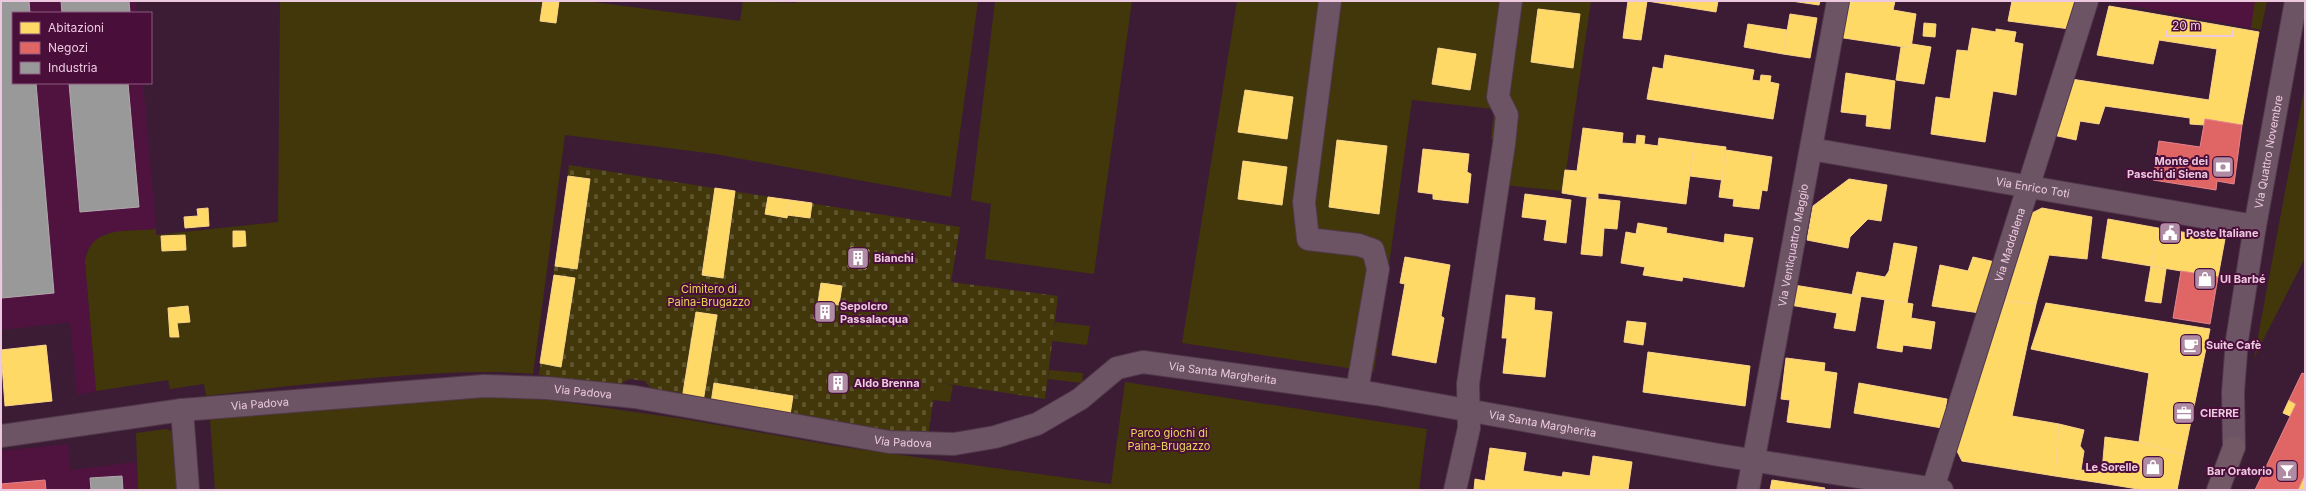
<svg xmlns="http://www.w3.org/2000/svg" width="2306" height="491" viewBox="0 0 2306 491" font-family="Inter,sans-serif">
<style>
.built{fill:#501340}
.green{fill:#41370a}
.cemetery{fill:url(#cemetery-stones)}
.homes{fill:#ffd966;stroke:#fad48b}
.shops{fill:#e06666;stroke:#e4848b}
.industry{fill:#999;stroke:#b2a7ae}
.lines{fill:none;stroke-linecap:round;stroke-linejoin:round}
.minor-casing{stroke:#51384a;stroke-width:24}
.major-casing{stroke:#51384a;stroke-width:24}
.minor{stroke:#6c5465;stroke-width:22}
.major{stroke:#725865;stroke-width:22}
.labels{text-anchor:middle;stroke-width:4;stroke-linejoin:round;paint-order:stroke}
.street-label{font-size:11px;fill:#edc9e0;stroke:#490f3a}
.poi-label{font-size:11px;font-weight:bold;fill:#edc9e0;stroke:#490f3a;text-anchor:start}
.park-label{font-size:11px;fill:#e9d558;stroke:#490f3a}
</style>
<defs>
<pattern id="cemetery-stones" width="16" height="16" patternUnits="userSpaceOnUse"><rect width="16" height="16" fill="#41370a"/><path d="M2 7V4a2 2 0 0 1 4 0v3zM10 15v-3a2 2 0 0 1 4 0v3z" fill="#5d532d"/></pattern>
</defs>
<rect width="100%" height="100%" fill="#3c1c34"/>
<path class="built" d="M1,1H136L137,13H13V83H143L156,229L103,234L87,250L85,261L96,391L77,395L70,322L1,330Z
M2106,1H2267L2261,30Z
M68,444L70,470L136,462L138,490H1V451Z"/>
<path class="green" d="M280,1H585L740,21L743,1L796,3V1H978L951,197L715,154L565,135L533,374C487,370 442,373 396,376C332,381 269,388 206,396L204,384L170,389L168,380L96,391L85,261C91,225 127,232 156,229V235L278,222Z
M995,1H1132L1094,274L985,259L991,204L971,200Z
M1237,1H1591L1563,191L1502,185L1506,140L1491,139L1494,109L1412,100L1374,372L1182,343Z
M2255,1H2267L2261,30L2251,28Z
M2305,85V258L2254,358Z
M1055,322L1090,326L1087,345L1052,341Z
M1049,370L1083,373L1082,383L1048,379Z
M936,382L953,385L950,402L933,400Z
M1125,382L1427,429L1419,490H215L210,419L446,398L496,397L550,400L684,419L836,446L1111,484Z
M166,429L174,432L180,490H138L136,433Z"/>
<path class="cemetery" d="M569,165L960,227L951,282L1058,296L1045,399L936,382L928,436L656,395L645,381L629,379L617,386L539,375Z"/>
<path class="homes" d="M543,1H559L556,23L540,21Z
M1628,1H1647L1641,40L1623,38Z
M1647,1H1718L1716,12Z
M1791,1H1820L1819,5Z
M1842,1H1895L1893,10L1916,14L1911,48L1837,37Z
M2012,1H2080L2070,29L2008,21Z
M2109,6L2259,32L2242,125L2205,119L2204,125L2190,124V118L2105,106L2099,124L2080,121L2076,140L2053,135L2071,79L2209,100L2217,49L2159,40L2153,64L2097,55Z
M1538,9L1580,14L1573,68L1531,62Z
M1790,14L1817,18L1810,58L1783,54Z
M1924,23L1936,24L1935,37L1923,36Z
M1748,24L1787,30L1783,54L1744,47Z
M1972,28L1996,32V29L2016,32L2014,42L2023,44L2016,95L1993,91L1985,142L1931,134L1936,97L1950,99L1957,50L1968,51Z
M1912,44L1931,47L1924,84L1896,80L1901,47L1911,48Z
M1438,48L1476,54L1470,90L1432,84Z
M1665,55L1754,70L1752,80L1760,81L1761,75L1771,76L1770,82L1779,84L1773,119L1647,99L1653,67L1663,69Z
M1846,73L1895,81L1890,129L1866,126L1867,115L1841,112Z
M1245,90L1293,97L1287,139L1238,132Z
M1583,128L1623,133L1622,143L1636,144L1637,135L1645,136L1644,144L1658,146L1659,138L1694,143L1686,204L1598,193V199L1562,193L1565,170L1577,171Z
M1337,140L1387,146L1379,214L1329,207Z
M1694,143L1726,147L1722,180L1690,176Z
M1423,149L1469,154L1467,172L1471,174L1468,203L1433,199V194L1418,192Z
M1726,150L1772,157L1767,191L1762,190L1759,209L1733,206L1734,199L1719,197Z
M1243,161L1287,167L1282,205L1238,199Z
M568,176L590,179L577,269L555,266Z
M1849,179L1887,185L1881,221L1868,219L1850,237L1848,248L1807,240L1813,206Z
M715,188L735,191L723,278L702,275Z
M1525,194L1571,200L1566,243L1544,240L1547,220L1522,217Z
M768,197L790,200L787,218L765,214Z
M1587,198L1620,201L1617,229L1604,228L1602,256L1581,254Z
M790,200L812,203L810,218L787,215Z
M208,208L209,226L185,228L184,217L198,216L197,209Z
M2042,208L2092,217L2087,259L2049,255L2036,304L2005,301L2032,213Z
M2108,219L2158,228L2151,266L2102,258Z
M1638,223L1667,228L1666,233L1724,243L1725,234L1753,238L1744,287L1683,277L1682,281L1643,275L1645,267L1621,263L1626,232L1636,234Z
M2158,228L2225,239L2218,277L2151,266Z
M233,231H245L246,246L233,247Z
M185,235L186,250L162,251L161,236Z
M1894,243L1917,247L1907,303L1852,295L1857,272L1885,277L1889,271Z
M851,247L869,250L866,269L848,267Z
M1405,257L1450,265L1441,316L1444,318L1436,363L1392,355L1405,284L1400,283Z
M1973,257L1995,262L1980,313L1932,306L1940,265L1968,271Z
M2151,266L2166,269L2161,303L2145,301Z
M554,275L575,278L561,367L540,363Z
M821,283L842,286L839,305L818,303Z
M1794,285L1861,296L1855,331L1834,328L1837,313L1790,305Z
M1506,295L1535,298L1534,310L1552,312L1545,377L1503,373L1507,338H1502Z
M1885,299L1913,304L1911,318L1935,322L1931,349L1903,345L1902,352L1877,348Z
M2005,301L2036,304L2012,416L2059,424L2055,476L1962,461L1954,445Z
M2046,303L2210,329L2184,455L2139,442L2149,373L2031,349Z
M188,306L190,322L177,323L179,337H170L168,308Z
M816,306L835,308L833,321L814,319Z
M696,312L717,315L703,402L682,399Z
M1627,321L1646,323L1643,345L1624,342Z
M46,345L52,401L5,406L1,350Z
M1648,352L1750,366L1745,406L1643,392Z
M1786,358L1825,363L1824,371L1837,373L1830,428L1787,422L1790,400L1781,399Z
M832,377L846,379L844,389L830,387Z
M714,383L793,396L790,415L711,403Z
M1859,383L1947,399L1942,428L1854,413Z
M2289,400L2296,404L2290,416L2283,413Z
M2059,424L2084,430L2080,446L2084,451L2081,470L2102,472L2101,483L2055,476Z
M2105,437L2139,442L2184,455L2177,490H2144L2101,483Z
M1490,448L1526,453L1523,471L1562,477L1563,472L1590,476L1593,456L1632,462L1628,490H1474L1475,479L1485,481Z
M2305,474V490H2298L2303,479Z
M1772,480L1825,488L1824,490H1770Z"/>
<path class="shops" d="M2205,119L2242,125L2234,184L2217,181L2216,190L2153,180L2159,141L2200,147Z
M2181,271L2218,277L2210,324L2173,318Z
M2302,373L2305,374V474L2298,490H2255L2296,404L2289,400Z
M45,480L46,490H1V484Z"/>
<path class="industry" d="M1,1H29L30,13H13V83H36L54,293L2,298Z
M61,1H129L130,13H62Z
M69,83H128L139,207L80,212Z
M122,476L123,490H91L90,478Z"/>
<g class="lines">
<g class="minor-casing">
<g id="minor">
<path d="M1330,1L1304,202L1308,239L1359,245L1373,250L1378,269L1357,391"/>
<path id="s1" d="M1811,149L2255,226"/>
<path d="M182,410L188,490"/>
<path id="s2" d="M1,436L182,410L484,386L547,388L635,397L889,442L954,444L995,437L1037,424L1080,399L1117,368L1143,362L1376,394L1719,455L1942,490"/>
<path id="s3" d="M2234,447L2233,392L2237,340L2255,226L2296,1"/>
<path id="s4" d="M1933,488L2087,1"/>
<path d="M1455,490L1469,428L1468,384L1504,144L1507,115L1498,97L1511,1"/>
<path id="s5" d="M1748,490L1838,1"/>
</g>
</g>
<g class="major-casing">
<path id="major" d="M2218,490L2234,447"/>
</g>
<use href="#minor" class="minor"/>
<use href="#major" class="major"/>
</g>
<defs>
<g id="bank-square" transform="scale(1.15)"><rect x="-9" y="-9" width="18" height="18" rx="4" fill="#af8ca4" stroke="#490f3a"/><path d="M-6-4H6V4H-6ZM0-2.3a2.3 2.3 0 1 0 0 4.6a2.3 2.3 0 1 0 0-4.6Z" fill="#fff"/></g>
<g id="civic-square" transform="scale(1.15)"><rect x="-9" y="-9" width="18" height="18" rx="4" fill="#af8ca4" stroke="#490f3a"/><path d="M-.6-6.5H3V-4.5H.6V-3L4-1V1h2V6H-6V1h2V-1L-.6-3ZM-1.2 2.5V6h2.4V2.5Z" fill="#fff"/></g>
<g id="building-square" transform="scale(1.15)"><rect x="-9" y="-9" width="18" height="18" rx="4" fill="#af8ca4" stroke="#490f3a"/><path d="M-4-6H4V6H1V3H-1V6H-4ZM-2.5-4.3h1.7v1.8h-1.7ZM.8-4.3h1.7v1.8H.8ZM-2.5-1h1.7V.8h-1.7ZM.8-1h1.7V.8H.8Z" fill="#fff"/></g>
<g id="shop-square" transform="scale(1.15)"><rect x="-9" y="-9" width="18" height="18" rx="4" fill="#af8ca4" stroke="#490f3a"/><path d="M-5-2.5h2.3a2.7 3.5 0 0 1 5.4 0H5L5.5 6h-11ZM-1.5-2.5h3a1.5 2.3 0 0 0-3 0Z" fill="#fff"/></g>
<g id="cafe-square" transform="scale(1.15)"><rect x="-9" y="-9" width="18" height="18" rx="4" fill="#af8ca4" stroke="#490f3a"/><path d="M-5.5-4.5H6V0H3Q3 3.5 0 3.5H-2.5Q-5.5 3.5-5.5 0ZM3-3.2v2h1.7v-2ZM-6 4.5H4V6H-6Z" fill="#fff"/></g>
<g id="office-square" transform="scale(1.15)"><rect x="-9" y="-9" width="18" height="18" rx="4" fill="#af8ca4" stroke="#490f3a"/><path d="M-6-3h4V-5.5h4V-3h4V5H-6ZM-1-4.5V-3h2v-1.5ZM-6 0V1H6V0Z" fill="#fff"/></g>
<g id="bar-square" transform="scale(1.15)"><rect x="-9" y="-9" width="18" height="18" rx="4" fill="#af8ca4" stroke="#490f3a"/><path d="M-6-5H6L.8 .8V4.5H3.5V6h-7V4.5H-.8V.8Z" fill="#fff"/></g>
</defs>
<g fill-rule="evenodd">
<use href="#bank-square" x="2223" y="167"/>
<use href="#civic-square" x="2170" y="233"/>
<use href="#building-square" x="858" y="258"/>
<use href="#shop-square" x="2205" y="279"/>
<use href="#building-square" x="825" y="312"/>
<use href="#cafe-square" x="2191" y="345"/>
<use href="#building-square" x="838" y="383"/>
<use href="#office-square" x="2184" y="413"/>
<use href="#shop-square" x="2153" y="467"/>
<use href="#bar-square" x="2287" y="471"/>
</g>
<g class="labels">
<g class="street-label">
<text dy="4" stroke="none"><textPath href="#s3" startOffset="298">Via Quattro Novembre</textPath></text>
<text dy="4" stroke="none"><textPath href="#s1" startOffset="225">Via Enrico Toti</textPath></text>
<text dy="4" stroke="none"><textPath href="#s4" startOffset="255">Via Maddalena</textPath></text>
<text dy="4" stroke="none"><textPath href="#s5" startOffset="249">Via Ventiquattro Maggio</textPath></text>
<text dy="4" stroke="none"><textPath href="#s2" startOffset="1251">Via Santa Margherita</textPath></text>
<text dy="4" stroke="none"><textPath href="#s2" startOffset="585">Via Padova</textPath></text>
<text dy="4" stroke="none"><textPath href="#s2" startOffset="261">Via Padova</textPath></text>
<text dy="4" stroke="none"><textPath href="#s2" startOffset="1575">Via Santa Margherita</textPath></text>
<text dy="4" stroke="none"><textPath href="#s2" startOffset="909">Via Padova</textPath></text>
</g>
<g class="poi-label">
<text x="2208" y="165" text-anchor="end">Monte dei<tspan x="2208" dy="13">Paschi di Siena</tspan></text>
<text x="2186" y="237">Poste Italiane</text>
<text x="874" y="262">Bianchi</text>
<text x="2220" y="283">Ul Barbé</text>
<text x="840" y="310">Sepolcro<tspan x="840" dy="13">Passalacqua</tspan></text>
<text x="2206" y="349">Suite Cafè</text>
<text x="854" y="387">Aldo Brenna</text>
<text x="2200" y="417">CIERRE</text>
<text x="2138" y="471" text-anchor="end">Le Sorelle</text>
<text x="2272" y="475" text-anchor="end">Bar Oratorio</text>
</g>
<g class="park-label">
<text x="709" y="293">Cimitero di<tspan x="709" dy="13">Paina-Brugazzo</tspan></text>
<text x="1169" y="437">Parco giochi di<tspan x="1169" dy="13">Paina-Brugazzo</tspan></text>
</g>
</g>
<rect width="2306" height="491" fill="none" stroke="#edc9e0" stroke-width="4"/>
<rect x="12" y="12" width="140" height="72" fill="#490f3a" stroke="#8b597c"/>
<rect x="20" y="22" width="20" height="12" fill="#ffd966" stroke="#8b597c"/>
<text x="48" y="32" font-size="12" fill="#edc9e0">Abitazioni</text>
<rect x="20" y="42" width="20" height="12" fill="#e06666" stroke="#8b597c"/>
<text x="48" y="52" font-size="12" fill="#edc9e0">Negozi</text>
<rect x="20" y="62" width="20" height="12" fill="#999999" stroke="#8b597c"/>
<text x="48" y="72" font-size="12" fill="#edc9e0">Industria</text>
<path d="M2166 30v6h67v-6" fill="none" stroke="#edc9e0" stroke-width="2"/>
<text x="2172" y="30" font-size="12" fill="#edc9e0" stroke="#490f3a" stroke-width="3" paint-order="stroke">20 m</text>
</svg>
